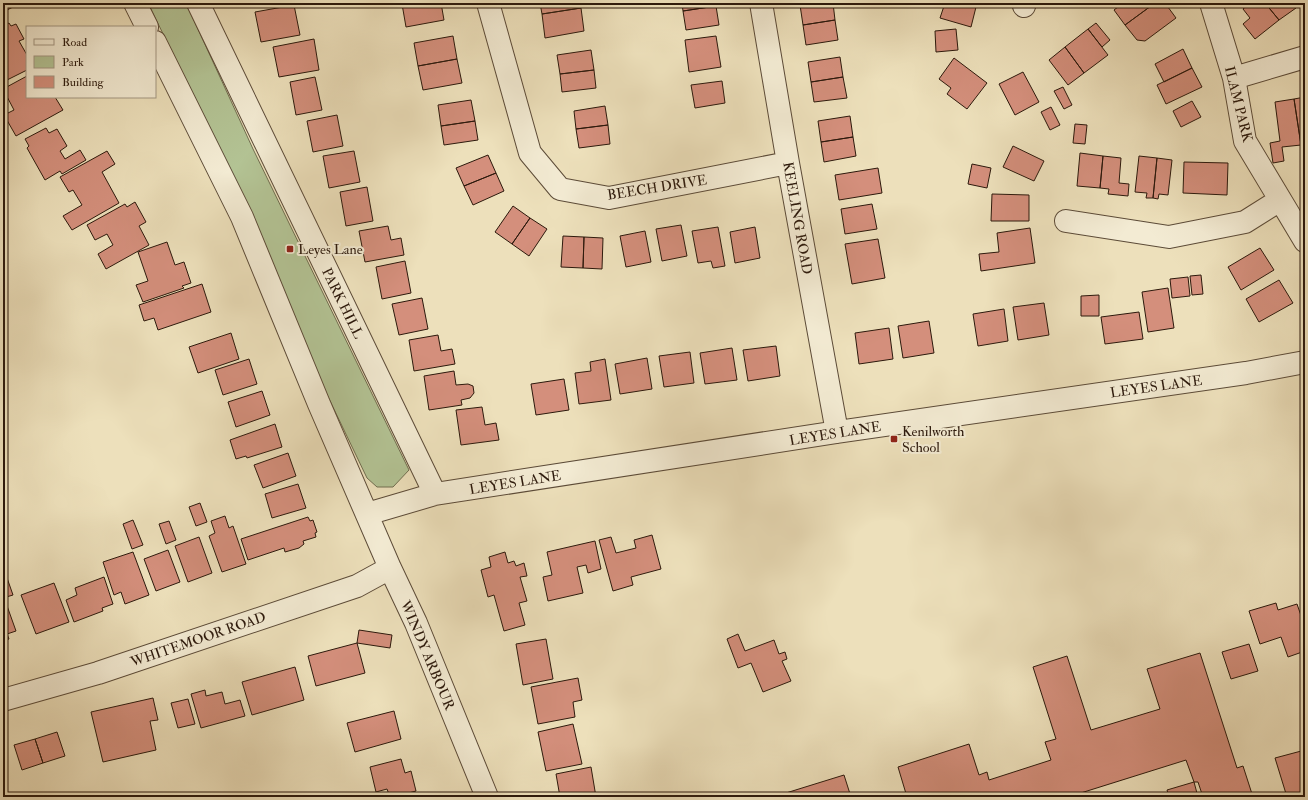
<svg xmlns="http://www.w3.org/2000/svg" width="1308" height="800" viewBox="0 0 1308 800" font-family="'IM FELL Double Pica',serif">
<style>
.green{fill:#b3c394;stroke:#706e50}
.building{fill:#d48f7c;stroke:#2c190c}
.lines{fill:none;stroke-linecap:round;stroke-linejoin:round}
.minor-casing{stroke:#5c4b38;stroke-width:24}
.minor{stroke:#f3ebd3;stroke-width:22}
.poi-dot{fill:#8f2418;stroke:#f3ebd3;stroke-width:1.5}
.labels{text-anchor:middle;stroke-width:4;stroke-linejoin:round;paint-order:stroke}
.street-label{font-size:14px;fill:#2c190c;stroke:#f3ebd3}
.poi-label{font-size:14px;fill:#2c190c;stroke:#f3ebd3;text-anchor:start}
</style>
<rect width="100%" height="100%" fill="#ede0bb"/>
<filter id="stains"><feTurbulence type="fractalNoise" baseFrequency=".005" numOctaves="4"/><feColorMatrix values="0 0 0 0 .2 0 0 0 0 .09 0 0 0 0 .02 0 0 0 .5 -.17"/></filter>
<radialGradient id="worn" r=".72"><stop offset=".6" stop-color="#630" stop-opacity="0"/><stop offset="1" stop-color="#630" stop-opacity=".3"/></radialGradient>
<path class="green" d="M148,3H186L253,149L409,470L393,487H377L367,478L320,380L249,210Z"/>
<path class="building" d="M3,3H21L3,12Z
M241,3H264L242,7Z
M408,3H441L444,20L406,27L402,4Z
M540,3H580L581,8L542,14Z
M682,3H715L716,6L683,11Z
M811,3H833L835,20L803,25L800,5Z
M945,3H964L976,7L971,27L940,18Z
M1123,3H1155L1125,25L1114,10Z
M1155,3H1165L1176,18L1145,41L1137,40L1125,25Z
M1250,3H1265L1279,20L1255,39L1243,24L1250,18L1243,9Z
M1265,3H1292L1296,8L1279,20Z
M294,5L300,35L261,42L255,12Z
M716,6L719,25L686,30L683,11Z
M581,8L584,31L545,38L542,14Z
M835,20L838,40L806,45L803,25Z
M9,23L11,26L16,24L24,39L19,41L27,55V70L3,82V26Z
M1096,23L1110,40L1102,47L1088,29Z
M956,29L958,50L936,52L935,31Z
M1088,29L1108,55L1084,73L1065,47Z
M453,36L457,59L418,66L414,43Z
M716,36L721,67L689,72L685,40Z
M314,39L319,70L279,77L273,47Z
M1065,47L1084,73L1068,85L1049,60Z
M1183,49L1192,68L1164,82L1155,64Z
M591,50L594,70L560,74L557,55Z
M840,57L843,77L811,82L808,62Z
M954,58L987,83L967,109L947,94L951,88L939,79Z
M457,59L462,83L423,90L418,66Z
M1192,68L1202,87L1166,104L1157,85Z
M594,70L596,88L562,92L560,74Z
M1023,72L1039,102L1015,115L999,84Z
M27,76V97H55L63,110L16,136L4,115L14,110L3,89Z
M315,77L322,110L296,115L290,82Z
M843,77L847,98L814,102L811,82Z
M722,81L725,103L695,108L691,85Z
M1063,87L1072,105L1064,109L1054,91Z
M1305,97V144L1301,145L1294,99Z
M1294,99L1301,145L1282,147L1284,161L1273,163L1270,143L1280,141L1275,102Z
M471,100L475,121L441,126L438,105Z
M1192,101L1201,117L1181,127L1173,111Z
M605,106L608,125L576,129L574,111Z
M1051,107L1060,125L1050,130L1041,112Z
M337,115L343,146L313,152L307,121Z
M850,116L853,137L821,142L818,121Z
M475,121L478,140L444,145L441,126Z
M1075,124L1087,125L1085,144L1073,143Z
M608,125L610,144L579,148L576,129Z
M46,128L49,133L57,129L67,146L60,151L65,159L80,150L86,160L62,174L60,171L45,180L27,148L29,146L25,139Z
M853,137L856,156L824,162L821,142Z
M1013,146L1044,161L1034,181L1003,167Z
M107,151L115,164L102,172L119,203L72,230L63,216L82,205L73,190L69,192L60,177Z
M354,151L360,182L329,188L323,156Z
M1080,153L1103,156L1100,188L1077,186Z
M488,155L496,173L464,186L456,168Z
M1103,156L1121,158L1119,183L1129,184L1128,196L1108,194L1109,189L1100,188Z
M1139,156L1157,158L1153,198H1146L1147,193L1135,192Z
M1157,158L1172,160L1168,195L1159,194L1158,199L1153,198Z
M1184,162L1228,163L1227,195L1183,193Z
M972,164L991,168L987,188L968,184Z
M878,168L882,193L839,200L835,175Z
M496,173L504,191L473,205L464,186Z
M367,187L373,221L346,226L340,192Z
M992,194L1029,195V221H991Z
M135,202L146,222L139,226L149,245L106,269L98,254L113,245L107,234L95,240L87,225L125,204L127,207Z
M872,204L877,229L845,234L841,209Z
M513,206L530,218L512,244L495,232Z
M530,218L547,229L529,256L512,244Z
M681,225L687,256L662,261L656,229Z
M388,226L391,240L401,238L404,255L365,262L359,231Z
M718,227L725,266L713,268L711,261L698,263L692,231Z
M755,227L760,258L735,263L730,232Z
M1030,228L1035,263L981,271L979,254L999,252L997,233Z
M645,231L651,262L626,267L620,236Z
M563,236L584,237L583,268L561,267Z
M584,237L603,238L602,269L583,268Z
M878,239L885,278L852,284L845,244Z
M167,242L175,265L184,262L191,283L182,286L184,288L143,302L136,285L148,281L138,252Z
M1260,248L1274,270L1241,290L1228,267Z
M405,261L411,293L382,299L376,267Z
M1201,275L1203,294L1192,295L1190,276Z
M1188,277L1190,296L1172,298L1170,279Z
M1279,280L1293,303L1259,322L1246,299Z
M202,284L211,312L158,330L154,318L144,321L139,305Z
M1168,288L1174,328L1148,332L1142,292Z
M1099,295V316H1081V296Z
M422,298L428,329L399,335L392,304Z
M1044,303L1049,335L1018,340L1013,307Z
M1004,309L1008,341L978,346L973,314Z
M1139,312L1143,339L1105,344L1101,317Z
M929,321L934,353L903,358L898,326Z
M889,328L893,359L859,364L855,333Z
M231,333L239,359L198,373L189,347Z
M438,335L441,351L452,349L455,364L414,371L409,340Z
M776,346L780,376L748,381L743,350Z
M732,348L737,380L705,384L700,353Z
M690,352L694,383L664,387L659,356Z
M647,358L652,389L620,394L615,364Z
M249,359L257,384L223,395L215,370Z
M605,359L611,400L579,404L575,373L591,371L590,362Z
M454,371L456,385L468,384L473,386L474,393L470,398L461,400L462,405L429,410L424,376Z
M564,379L569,410L536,415L531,384Z
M262,391L270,415L236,427L228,402Z
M482,407L485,425L496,423L499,440L461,445L456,410Z
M275,424L282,447L247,458L246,456L236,459L230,440Z
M288,453L296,476L263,488L254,465Z
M298,484L306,508L272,518L265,494Z
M200,503L207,522L196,526L189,507Z
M225,516L229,528L233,526L246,564L222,572L209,536L215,533L211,521Z
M308,517L310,521L313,520L317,532L315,533L316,537L303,541L304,544L299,548L285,552L284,548L248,560L241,539Z
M133,520L143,545L132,549L123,524Z
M169,521L176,540L166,544L159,524Z
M652,535L661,569L631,577L633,585L613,591L599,540L611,537L616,553L636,548L634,540Z
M199,537L212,573L188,582L175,546Z
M595,541L601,569L588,573L586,565L577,567L583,593L548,601L543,577L552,575L547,552Z
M168,550L180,582L156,591L144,559Z
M133,552L149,595L125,604L121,592L114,595L103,562Z
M505,552L508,563L514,561L516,566L524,563L527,576L520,577L527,601L519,603L525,625L504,631L494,595L488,597L481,570L491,567L489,557Z
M6,575L13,595L3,598V576Z
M104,577L113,604L102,608L103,611L74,622L66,600L77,595L75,588Z
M54,583L69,622L36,634L21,595Z
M6,603L16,631L7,634L9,639L3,641V604Z
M1276,603L1278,610L1297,604L1305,627V651L1288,657L1281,637L1260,644L1249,611Z
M359,630L392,635L390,648L357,643Z
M738,634L745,651L774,640L779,654L785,652L787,659L782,661L791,681L763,692L751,663L738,668L727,639Z
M546,639L553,679L523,685L516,644Z
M357,643L365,673L316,686L308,656Z
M1249,644L1258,671L1231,679L1222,652Z
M1200,653L1237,768L1243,766L1253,797H1203L1198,782H1194L1186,760L1068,797H1029L1028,793L1013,797H907L898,767L969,744L979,775L987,772L989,780L1051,760L1045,742L1056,739L1033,667L1067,656L1091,730L1160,709L1147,669Z
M295,667L304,700L252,715L242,682Z
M578,678L582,700L573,702L575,717L538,724L531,687Z
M205,690L206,696L222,692L225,704L240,700L245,716L201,728L191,694Z
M153,698L158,720L150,721L156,750L103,762L91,712Z
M188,699L195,724L178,728L171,703Z
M394,711L401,739L355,752L347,723Z
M573,724L582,764L546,771L538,732Z
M57,732L65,756L43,763L35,739Z
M35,739L43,763L22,770L14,745Z
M1305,750V797H1287L1275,758Z
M401,759L405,773L411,771L416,791L393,797H390L387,789L376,792L370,767Z
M591,767L596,797H560L556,774Z
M844,775L851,797H773Z
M1194,782L1198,797H1169L1167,790Z"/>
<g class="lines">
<g class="minor-casing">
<path id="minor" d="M135,3L147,27
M198,3L435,494
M488,3L530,153L560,189L609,198L788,163
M761,3L788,163L837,432
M1211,3L1234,78L1245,141L1305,241
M1024,6L1025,3
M155,42L242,217L319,404L390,568L416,623L487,797
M1234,78L1305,57
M1066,221L1169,237L1245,222L1280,200
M367,514L435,494L837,432L1246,373L1305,362
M3,700L98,673L357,586L390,568"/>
</g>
<use href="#minor" class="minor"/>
</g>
<g class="poi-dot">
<rect x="286" y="245" width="8" height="8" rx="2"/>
<rect x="890" y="435" width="8" height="8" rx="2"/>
</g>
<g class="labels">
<g class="street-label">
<text transform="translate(1239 104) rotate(76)" y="5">ILAM PARK</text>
<text transform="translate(657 187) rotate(-9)" y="5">BEECH DRIVE</text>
<text transform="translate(798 218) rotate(80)" y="5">KEELING ROAD</text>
<text transform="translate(343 303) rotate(64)" y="5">PARK HILL</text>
<text transform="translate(1156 386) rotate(-8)" y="5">LEYES LANE</text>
<text transform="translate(835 433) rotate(-9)" y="5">LEYES LANE</text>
<text transform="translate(515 482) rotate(-9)" y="5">LEYES LANE</text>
<text transform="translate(198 639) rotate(-19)" y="5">WHITEMOOR ROAD</text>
<text transform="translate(428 655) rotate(67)" y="5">WINDY ARBOUR</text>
</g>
<g class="poi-label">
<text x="298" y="254">Leyes Lane</text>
<text x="902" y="436">Kenilworth<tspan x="902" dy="16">School</tspan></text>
</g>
</g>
<rect width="1308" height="800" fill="none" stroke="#ede0bb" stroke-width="16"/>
<rect x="4" y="4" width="1300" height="792" fill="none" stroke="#2c190c" stroke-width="2"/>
<rect x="8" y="8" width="1292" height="784" fill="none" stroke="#2c190c"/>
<rect x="26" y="26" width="130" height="72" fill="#f3ebd3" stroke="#a39783"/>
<rect x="34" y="39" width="20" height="6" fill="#f3ebd3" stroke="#a39783"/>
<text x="62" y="46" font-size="12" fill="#2c190c">Road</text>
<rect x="34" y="56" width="20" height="12" fill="#b3c394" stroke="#a39783"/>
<text x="62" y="66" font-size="12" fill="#2c190c">Park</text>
<rect x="34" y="76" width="20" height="12" fill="#d48f7c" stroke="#a39783"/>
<text x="62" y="86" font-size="12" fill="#2c190c">Building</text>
<rect width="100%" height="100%" filter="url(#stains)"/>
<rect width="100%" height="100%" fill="url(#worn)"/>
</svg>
